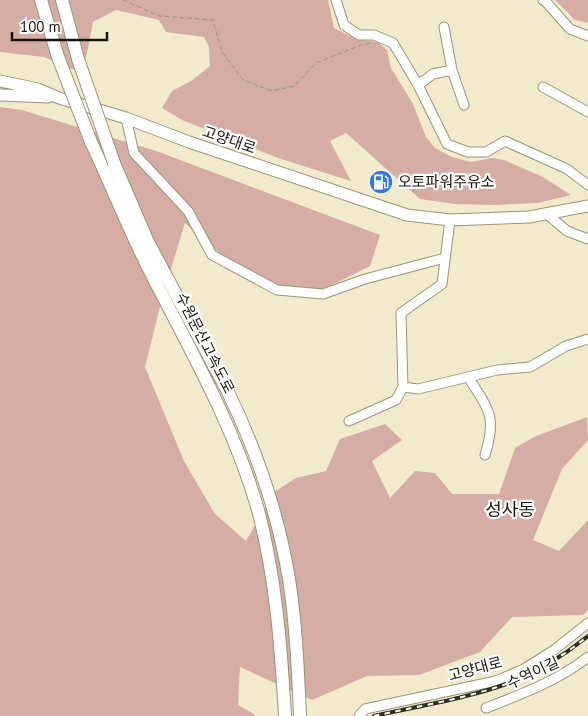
<svg xmlns="http://www.w3.org/2000/svg" width="588" height="716" viewBox="0 0 588 716" font-family="'PT Sans','Noto Sans KR',sans-serif">
<style>
.green{fill:#d6ada4}
.lines{fill:none;stroke-linecap:round;stroke-linejoin:round}
.minor-casing{stroke:#9b9477;stroke-width:11}
.major-casing{stroke:#9b9477;stroke-width:13}
.highway-casing{stroke:#9b9477;stroke-width:14}
.path{stroke:#9a957d;stroke-width:1;stroke-dasharray:5 2.5;stroke-linecap:butt}
.minor{stroke:#fff;stroke-width:9}
.major{stroke:#fff;stroke-width:11}
.highway{stroke:#fff;stroke-width:12}
.rail-casing{stroke:#312e20;stroke-width:4}
.rail{stroke:#fff;stroke-width:2;stroke-dasharray:5.5;stroke-linecap:butt}
.highway-bridge-casing{stroke:#9b9477;stroke-width:14;stroke-linecap:butt}
.highway-bridge{stroke:#fff;stroke-width:12}
.labels{text-anchor:middle;stroke-width:4.5;stroke-linejoin:round;paint-order:stroke}
.street-label{font-size:15px;fill:#171509;stroke:#fff}
.poi-label{font-size:15px;fill:#171509;stroke:#fff;text-anchor:start}
.quarter-label{font-size:18px;fill:#171509;stroke:#fff}
</style>
<rect width="100%" height="100%" fill="#f2ebcb"/>
<path class="green" d="M0,0H328L334,28L356,39L378,42L387,50L391,68L413,104L426,137L435,148L452,157L471,162L492,158L504,160L543,177L571,195L538,203L493,205L455,204L420,199L346,133L330,141L351,181L278,158L182,120L162,108L172,91L191,81L210,66L209,47L204,37L166,32L159,20L116,10L93,22L86,58L77,71L44,57L0,52Z
M555,0H588V23L575,20Z
M0,107L22,110L159,152L380,235L370,266L322,290L278,286L235,267L185,223L163,295L145,367L184,461L215,514L246,541L274,492L296,478L326,471L340,439L385,424L402,440L372,461L390,498L415,471L435,473L452,494H499L515,448L536,436L587,417L588,440L562,469L533,540L559,551L588,520V610L583,615L512,617L480,652L419,675L367,676L312,700L240,667L238,705L254,714L255,716H0Z"/>
<g class="lines">
<g class="minor-casing">
<path id="minor" d="M336,0L344,25L359,35H374L393,43L418,85L447,144L468,152H486L505,141L567,169L588,185
M543,0L547,3L570,29L588,36
M444,27L452,70L464,105
M418,85L433,74L452,70
M543,87L588,112
M126,118L134,153L188,211L212,255L277,290L323,294L365,279L445,258
M547,214L567,231L588,239
M468,377C489,410 497,416 485,455
M403,387L418,389L497,370L530,367L566,346L588,339
M349,421L396,400L403,387L401,313L442,284L450,220
M486,708C522,694 557,681 588,657
M359,716L365,709L496,681L524,669L554,650L588,623"/>
</g>
<g class="major-casing">
<path id="major" d="M0,81L38,89L59,98L126,118L189,142L407,215L450,220L529,217L588,206
M0,95L48,97"/>
</g>
<g class="highway-casing">
<path id="highway" d="M41,0L58,57
M62,0L78,59
M91,142C111,184 128,228 149,269C189,348 234,425 258,510C276,578 281,647 285,716
M114,163L148,242L227,390C256,449 278,513 289,579C296,624 298,670 300,716"/>
</g>
<path class="path" d="M123,0L160,16L213,20L222,52L243,80L272,91L294,86L316,63L361,45L371,43"/>
<use href="#minor" class="minor"/>
<use href="#major" class="major"/>
<use href="#highway" class="highway"/>
<g class="rail-casing">
<path id="rail" d="M374,716C418,706 465,699 509,683C536,673 566,654 588,636"/>
</g>
<use href="#rail" class="rail"/>
<g class="highway-bridge-casing">
<path id="highway-bridge" d="M58,57L91,142
M78,59L114,163"/>
</g>
<use href="#highway-bridge" class="highway-bridge"/>
</g>
<defs>
<g id="fuel-disc" transform="scale(1.25)"><circle r="9.5" fill="#3279e6" stroke="#fff"/><path d="M-5.5-6h7V0h2V4h1.3V-2.5L3-4.5l.8-.8L6-3V5H2.5V1h-1V6h-7ZM-4.2-4.7v3.2H.2V-4.7Z" fill="#fff"/></g>
</defs>
<g fill-rule="evenodd">
<use href="#fuel-disc" x="381" y="182"/>
</g>
<g class="labels">
<g class="street-label">
<text transform="translate(229 140) rotate(19)" y="5">고양대로</text>
<text transform="translate(205 343) rotate(63)" y="5">수원문산고속도로</text>
<text transform="translate(475 669) rotate(-15)" y="5">고양대로</text>
<text transform="translate(533 673) rotate(-25)" y="5">수역이길</text>
</g>
<g class="poi-label">
<text x="398" y="187">오토파워주유소</text>
</g>
<g class="quarter-label">
<text x="510" y="516">성사동</text>
</g>
</g>
<path d="M12 32v8h95v-8" fill="none" stroke="#171509" stroke-width="2.5"/>
<text x="20" y="32" font-size="15" fill="#171509" stroke="#ffffff" stroke-width="4" paint-order="stroke">100 m</text>
</svg>
